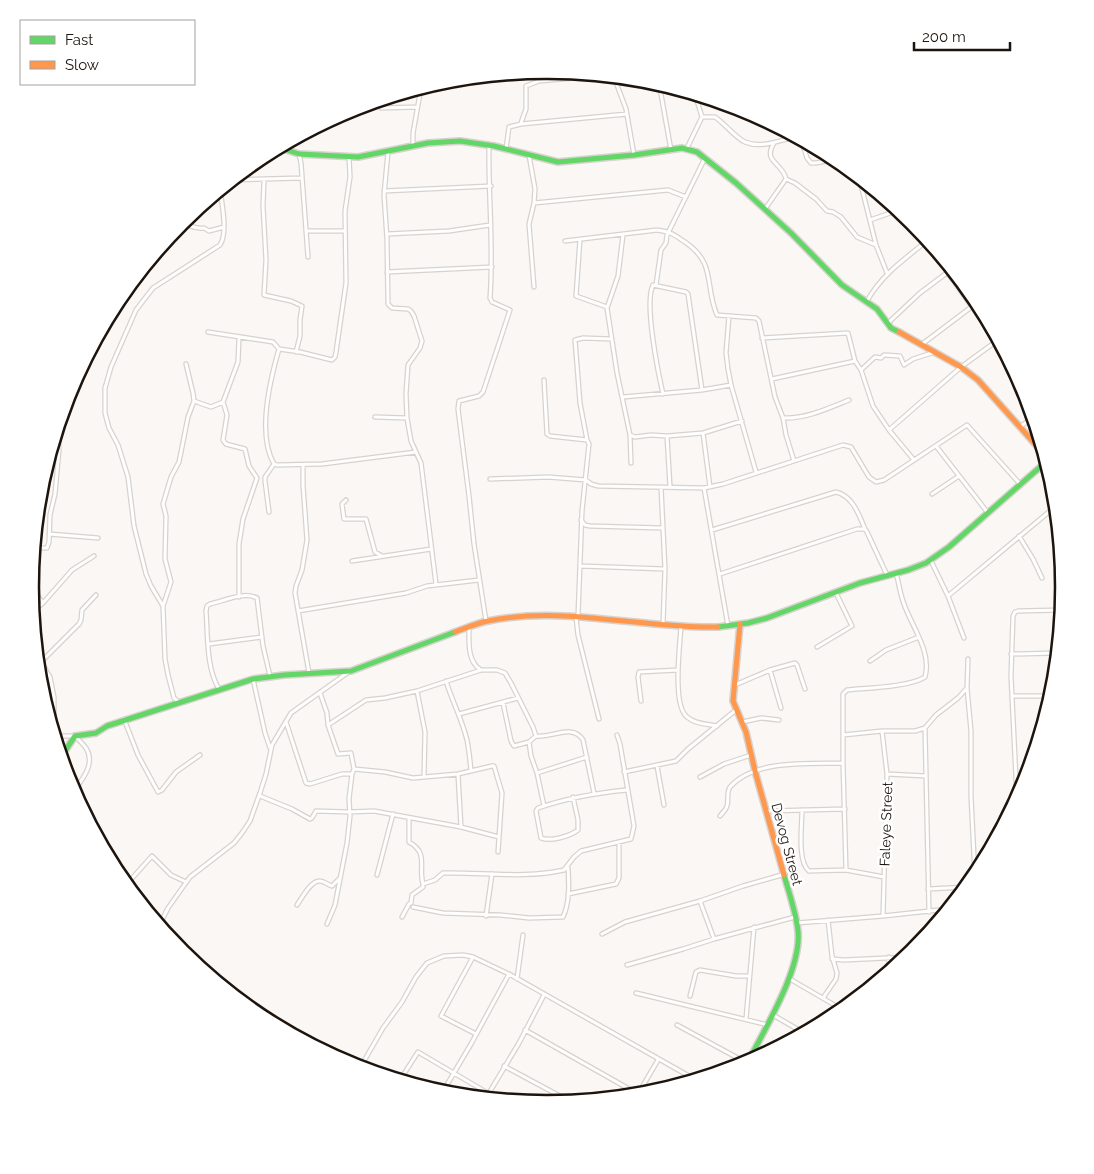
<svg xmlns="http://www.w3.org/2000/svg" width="1094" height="1174" viewBox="0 0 1094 1174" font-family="Raleway,sans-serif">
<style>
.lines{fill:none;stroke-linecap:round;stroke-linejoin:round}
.street-casing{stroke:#d8d2cd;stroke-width:5.5}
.fast-casing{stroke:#d8d2cd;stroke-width:8}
.slow-casing{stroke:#d8d2cd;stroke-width:8}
.street{stroke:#fefefe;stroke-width:3}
.fast{stroke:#63d668;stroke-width:5}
.slow{stroke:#ff974d;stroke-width:5}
.labels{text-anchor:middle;stroke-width:5;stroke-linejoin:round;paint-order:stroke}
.street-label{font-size:14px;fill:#1d140d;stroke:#fff}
.rim{fill:none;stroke:#1d140d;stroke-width:2.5}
</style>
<rect width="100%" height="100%" fill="#faf7f5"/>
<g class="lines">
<g class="street-casing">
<path id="street" d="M534,71L539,81
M573,73L575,78L596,75
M614,77L626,109L634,155
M659,83L671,150
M377,101L378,105L381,108L417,107
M702,117H715C724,123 737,139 745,142C762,149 780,140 796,137
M521,123L526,109V86L539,81L575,78
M801,139L807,158L811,163H816L837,159
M774,143C762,162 783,163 786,179
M413,146V133L421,88
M687,148L702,117L695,94
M506,149L509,127L521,124L627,114
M388,152L384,195L387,239L388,304L392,308L408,309L411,311L414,316L422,341L420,348L408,365L406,394L407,418L411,441L421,463L436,584
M299,154L301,163L308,257
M529,155L535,189L534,203L529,224L534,287
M859,177L876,245L887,273
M786,179L795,183L816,199L827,211L833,212L841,217L857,237L876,245
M231,180L302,178
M264,180L263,206L266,260L264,295L291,301L302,306L300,320V336L296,352
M384,191L491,186
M534,203L668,190L686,197
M765,209L786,179
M870,220L899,210
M179,224C186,222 193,230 204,228L209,231L224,227
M918,229L924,243
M306,231H344
M387,234L449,231L490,225
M623,235L618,276L607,308L617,373L630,435L631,463
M580,239L576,296L607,307
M565,241L657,230C671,232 673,234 685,242C717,264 704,285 717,315L756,318L759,321L775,397L783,418L786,435L794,461
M387,272L492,267
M948,273L972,307
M656,285L661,250L666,243L667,235L705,158
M867,301C882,274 905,259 928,240
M729,316L726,353L728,369L731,385L756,472
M888,323L920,293L952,269
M208,332L273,342L279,349L300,352L332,360L335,357L336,352L346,283L345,211L350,177L349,157
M762,338L848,333L855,361L861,370L873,406L889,430L914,460
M921,345L978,302
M861,370L875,357L881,358L884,355L900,356L904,365L913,359L935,352
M772,379L855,361
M544,380L547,434L550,436L587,440
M663,394C658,372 644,303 653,285L686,292L688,294L702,390
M623,397L702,390L731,385
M194,401L211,407L223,402
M375,417L407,418
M783,418C806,419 829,408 849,400
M1020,427L1033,417
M889,430L961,367L998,340
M703,433L710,487
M630,435L635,437L651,435L667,436L703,433L742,421
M667,436L670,487
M936,446L988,513
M274,464L277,465L322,464L416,452
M274,464C257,435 270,380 279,349
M303,465V485L307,540L302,570L296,586L295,593L309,673
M490,479L548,477L586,480L591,484L598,486L704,488L723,484L843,445L851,447L869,477L876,482L884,480L967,425L1020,484
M661,487L665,569L663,624
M704,488L728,626
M932,494L959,476
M346,500L342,504L344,519H366L375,552L382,556
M1054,507L1057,514
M269,512L265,481V477L274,464
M581,520L585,525L590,526L662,528
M712,530L836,492C853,496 859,515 865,529
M49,534L98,538
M1019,536L1033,559L1042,578
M34,548H47L49,542L50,515L55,494L59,450L58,428
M352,561L431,549
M931,561L948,596L964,638
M581,566L665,569
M720,574L857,529H865L867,532L887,575
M30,586L43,603
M948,596L1056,506
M239,597V544L243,519L257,478L249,466L245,449L226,444L223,440L227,415L223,402L238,362L239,338
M163,606L171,582L165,559L166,516L163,504L171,477L179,462L188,417L194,401L193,393L186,364
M298,611L406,593L427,586L479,580
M32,612L43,603L72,570L94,556
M578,616L582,511L589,444L587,440L580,403L575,340L583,338L612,339
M576,617L578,635L599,719
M486,621L474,544L469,496L458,409L459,401L479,396L483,392L510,310L492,302L490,298C494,247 488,196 489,145
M681,626C680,645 672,705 687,717C695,724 707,724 717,726
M469,628C469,641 467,662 481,670
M209,644L262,637
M817,647L852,626L836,593
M1011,654L1058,653
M37,656L50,677L54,697V730L60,736H75C79,740 83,744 86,748C96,764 82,780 73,792
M870,661L886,650L919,637
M41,662L79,624L81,620L82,610L96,595
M770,670L781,708
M38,671L45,668
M253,679L265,733L270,748
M446,681C452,701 462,719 467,740C469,750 470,760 471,771
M735,685L770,670L795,663L797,665L805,689
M967,688L971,731V796L975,877
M219,689C206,668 208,636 206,611L207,606L210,604C224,601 244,591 257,598L263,646L270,676
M417,691L425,732L424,777
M320,693L327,713L328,725L338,754L351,753L354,769L352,774L349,799L350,816L347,843L335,905L327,924
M1012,696H1052
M641,701L638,677L639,672L678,670
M179,702L174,698L168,675L165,659L163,606L151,586L146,574L134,526L128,477L118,445L109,428L105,413V388L111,367L136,310L153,288L220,245C228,233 222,204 220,190
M503,703L511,741L514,746L529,742L536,736C553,738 573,723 583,740L594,793
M459,714L518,698
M124,719L138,755L158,792L162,790L176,772L200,755
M286,722L306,783L310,784L342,774H352
M742,722L761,718L779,720
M328,725L366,700L385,698L417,691L481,670H497L505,673L511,683L533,727L536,736
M925,728L929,912
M882,731L887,774L883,916
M843,735L882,731H915L925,728L936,715L958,698L967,688L968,659
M529,742L531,756L537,773L544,806
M657,766L664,805
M354,769L385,772L413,778L458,774L492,766H494L502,793L498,852
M624,772L676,761L688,749L736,710
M537,773L587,757
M458,774L461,827
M887,774L926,776
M700,777L724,764L751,755
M260,796L292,809L310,819L312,818L316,811L349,812L374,811L461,827L499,837
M573,797L578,820V830C570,836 551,842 541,838L536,811L538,808C567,798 596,793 627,790
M1017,799L1011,676L1013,616L1015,612L1018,611L1062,610
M802,810C802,825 797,862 809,871L846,870L884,877
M767,811L845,809
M720,816C722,813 726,810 727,806C729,800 726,793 730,787C754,759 810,764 843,763
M409,818V842C429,853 418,867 423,884
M846,870L843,763V694L847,690C867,688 910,687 925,677C932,652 912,627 904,604C900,594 899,583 896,573
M377,875L393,814
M126,885L152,856L171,875L186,882
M928,889L967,887
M568,894L616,884L619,878V842
M700,901L743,886L785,874
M297,905C302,898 311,880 320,881C324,881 328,885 332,886L339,879
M413,907L443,913L500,915L529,918L563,917C570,902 569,883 568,868
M486,916L492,874
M402,917L409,904L411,903L412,895L423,887V884L435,880L443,873C483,872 525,879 564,870L574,857L581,851L631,839L634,826L620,744L617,735
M797,923L883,916L948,909
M159,926L168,908L190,877L234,843L242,833L250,821L260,793L266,774L272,745L291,713L350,671
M602,934L625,922L700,901L714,939
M473,957L441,1016L476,1034
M832,959L844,960L908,957
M627,965L683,949L714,939L795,917
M889,972V957
M517,979L523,935
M790,979L843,1010
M636,993L768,1025
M690,996L696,972L700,970L736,976H749
M823,998L836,979L837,973L832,956L828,920
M773,1015L804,1033
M746,1019L754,927
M677,1025L747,1063
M525,1030L638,1094
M504,1066L571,1102
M360,1068L383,1028L402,1002L416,977L427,963L444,956L463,955L473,957L509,974L696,1080
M400,1080L418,1052L498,1099
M442,1093L471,1044L509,974
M489,1093L519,1043L544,995
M638,1094L658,1060"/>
</g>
<g class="fast-casing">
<path id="fast" d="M278,147L299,154L358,157L428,143L460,141L494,146L558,162L634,155L682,148L697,152L736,183L791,233L842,285L877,309L891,328L899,332
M718,627L748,623L767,618L860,583L908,570L926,563L949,547L1047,461
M61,757L75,736L96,733L107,726L253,679L284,675L351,671L455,632
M747,1064C764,1030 802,969 798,931C796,912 789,893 784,875"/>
</g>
<g class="slow-casing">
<path id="slow" d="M899,332L961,367L978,380L1044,454
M740,624L733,701L746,732L755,771L784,875
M455,632C466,628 477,623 488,621C564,605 641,629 718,627"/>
</g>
<use href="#street" class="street"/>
<use href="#fast" class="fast"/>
<use href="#slow" class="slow"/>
</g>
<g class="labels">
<g class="street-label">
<text transform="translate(886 824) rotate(-88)" y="5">Faleye Street</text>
<text transform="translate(787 844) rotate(75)" y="5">Devog Street</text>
</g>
</g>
<path d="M0 0H1094V1174H0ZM39 587a508 508 0 1 1 1016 0a508 508 0 1 1-1016 0Z" fill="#fff" fill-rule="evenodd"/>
<path class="rim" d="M39 587a508 508 0 1 1 1016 0a508 508 0 1 1-1016 0Z"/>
<rect x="20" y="20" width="175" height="65" fill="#ffffff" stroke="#a5a19e"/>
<rect x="30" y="36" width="25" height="8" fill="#63d668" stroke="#a5a19e"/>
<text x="65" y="45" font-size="15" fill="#1d140d">Fast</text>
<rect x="30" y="61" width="25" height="8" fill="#ff974d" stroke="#a5a19e"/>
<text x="65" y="70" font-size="15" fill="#1d140d">Slow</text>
<path d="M914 42v8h96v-8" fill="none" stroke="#1d140d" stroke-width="2.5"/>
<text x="922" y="42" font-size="15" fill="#1d140d" stroke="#ffffff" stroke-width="4" paint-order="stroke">200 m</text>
</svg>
